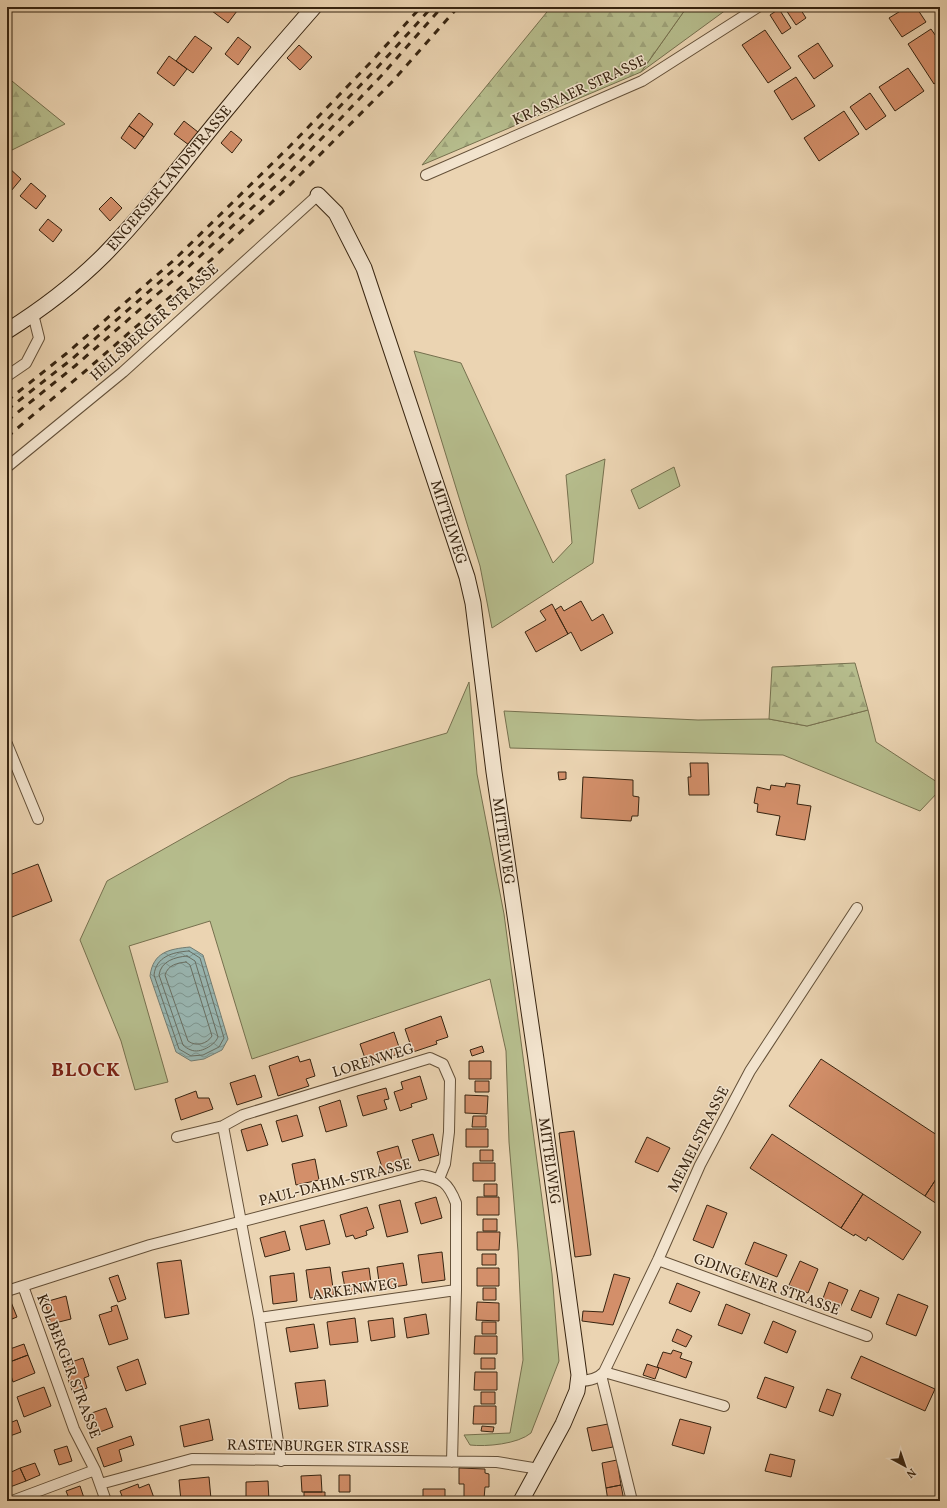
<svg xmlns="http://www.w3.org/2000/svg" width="947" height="1508" viewBox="0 0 947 1508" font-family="Vollkorn,serif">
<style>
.grass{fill:#b6bd8d;stroke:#76704e}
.forest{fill:url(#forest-firs);stroke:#76704e}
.water{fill:url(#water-waves);stroke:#727c72}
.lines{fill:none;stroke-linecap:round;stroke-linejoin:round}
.shore{stroke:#686e62;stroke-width:1}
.building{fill:#d38f6a;stroke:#372410}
.street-casing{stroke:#645038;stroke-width:12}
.secondary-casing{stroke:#372410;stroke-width:17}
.street{stroke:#f2e3cd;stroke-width:10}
.secondary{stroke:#f2e3cd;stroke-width:15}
.rail{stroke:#372410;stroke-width:3;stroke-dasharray:7 7;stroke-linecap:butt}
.labels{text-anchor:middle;stroke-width:3;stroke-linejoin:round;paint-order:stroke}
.street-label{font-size:15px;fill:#372410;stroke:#f2e3cd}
.district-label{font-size:19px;font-weight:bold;letter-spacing:1px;fill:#7a1f14;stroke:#f2e3cd}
</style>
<defs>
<pattern id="forest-firs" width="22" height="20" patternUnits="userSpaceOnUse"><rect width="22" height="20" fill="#b6bd8d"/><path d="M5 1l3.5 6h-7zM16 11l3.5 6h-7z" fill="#9da279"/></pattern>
<pattern id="water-waves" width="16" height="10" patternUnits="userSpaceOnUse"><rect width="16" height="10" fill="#99b7b3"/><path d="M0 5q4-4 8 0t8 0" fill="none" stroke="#7e9590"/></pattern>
</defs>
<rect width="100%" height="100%" fill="#ebd4b2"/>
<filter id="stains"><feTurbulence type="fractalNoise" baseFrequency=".005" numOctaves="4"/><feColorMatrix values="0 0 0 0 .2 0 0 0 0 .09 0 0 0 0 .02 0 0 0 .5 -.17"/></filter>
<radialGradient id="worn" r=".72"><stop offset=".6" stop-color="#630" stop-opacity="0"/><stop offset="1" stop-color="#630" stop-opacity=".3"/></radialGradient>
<path class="grass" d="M687,7H730L641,72Z
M414,351L461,363L553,563L572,543L566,475L605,459L593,563L492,628L480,566Z
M674,467L680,486L639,509L631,490Z
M469,682L477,774L504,914L552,1274L559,1361L531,1433C518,1444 486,1447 470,1445L464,1435L510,1433L523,1360L518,1251L509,1142L506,1051L490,979L252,1059L210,921L129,946L168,1082L135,1090L121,1041L80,940L107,881L290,778L447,733Z
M868,710L876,742L940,784V790L920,811L783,755L510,748L504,711L698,720L769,719L807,726Z"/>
<path class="forest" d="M551,7H687L641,72L422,165Z
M7,77L65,124L12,150L7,146Z
M855,663L868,710L807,726L769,719L772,667Z"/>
<path class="water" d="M190,947L203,955L228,1039L222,1050L204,1059L191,1061L176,1052L150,976C153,952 169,949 190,947Z"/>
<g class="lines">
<path class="shore" d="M189,951L200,958L224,1038L219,1047L203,1055L191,1056L179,1049L154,975C156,957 172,952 189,951Z
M187,956L195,961L218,1037C215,1045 200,1054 191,1050C188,1049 185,1047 183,1045L159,975C161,961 175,957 187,956Z
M186,962L190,965L212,1036C207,1044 196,1047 188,1041L165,975C168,965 177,963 186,962Z"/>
</g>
<path class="building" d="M215,7H240L228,23L212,11Z
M784,7H799L806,18L796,25Z
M907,7H916L926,22L902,37L889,18Z
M779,9L791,28L782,34L770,15Z
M931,29L940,42V80L934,84L908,44Z
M765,30L791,68L768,83L742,45Z
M195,36L212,48L193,73L176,61Z
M238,37L251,47L238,65L225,54Z
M818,43L833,66L814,79L798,56Z
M299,45L312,57L300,70L287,58Z
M169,56L187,69L174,86L157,73Z
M908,68L924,91L895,111L879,87Z
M796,77L815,106L792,120L774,91Z
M870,93L886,116L866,130L850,107Z
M844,111L859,134L819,161L804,138Z
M139,113L153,124L144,137L129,126Z
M184,121L198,132L189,145L174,134Z
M129,126L144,137L135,149L121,138Z
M231,131L242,140L232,153L221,143Z
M8,167L21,179L11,191L7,187Z
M31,183L46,196L36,209L20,196Z
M111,197L122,208L110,221L99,209Z
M48,219L62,230L53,242L39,230Z
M581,601L592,621L603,614L613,633L581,651L571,632L568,634L555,610L561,606L564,611Z
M552,604L568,634L536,652L525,632L546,620L540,611Z
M690,763H708L709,795H689L688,777H691Z
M558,772H566V779L559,780Z
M583,777L633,780V796L639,797L638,816H632L631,821L581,818Z
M786,783L800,785L797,804L811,806L805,840L776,835L780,816L757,812L758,804L754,803L757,787L770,790L771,785L785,787Z
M38,864L52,901L7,919V876Z
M441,1016L448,1037L436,1041L437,1044L413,1052L405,1029Z
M394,1032L401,1053L367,1064L360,1044Z
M482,1046L484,1052L472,1056L470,1050Z
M298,1056L300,1062L310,1059L315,1076L306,1079L309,1086L278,1096L269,1066Z
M821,1059L940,1137V1173L925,1196L789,1106Z
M469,1061H491V1079H469Z
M255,1075L262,1097L237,1105L230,1083Z
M420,1076L427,1099L411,1104L412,1107L400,1111L394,1092L403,1089L401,1082Z
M475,1081H489V1092H475Z
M386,1088L389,1099L384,1100L387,1109L363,1116L357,1096Z
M196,1091L198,1098H209L213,1109L181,1120L175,1099Z
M465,1095L488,1096L487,1114L465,1113Z
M340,1100L347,1126L326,1132L319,1107Z
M297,1115L303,1136L282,1142L276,1121Z
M473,1116H486V1127H472Z
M261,1124L268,1145L247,1151L241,1130Z
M466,1129H488V1147H466Z
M574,1131L591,1255L575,1257L559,1133Z
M433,1134L439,1155L419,1161L412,1140Z
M772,1134L863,1194L841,1228L750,1168Z
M647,1137L670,1148L658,1172L635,1162Z
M398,1146L404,1167L384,1173L377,1152Z
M480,1150H493V1161H480Z
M315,1159L319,1180L296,1185L292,1164Z
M473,1163H495V1181H473Z
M940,1173V1206L925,1196Z
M484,1184H497V1196H484Z
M863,1194L921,1232L903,1260L868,1237L866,1241L855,1234L854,1236L841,1228Z
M436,1197L442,1218L421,1224L415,1203Z
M477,1197H499V1215H477Z
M400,1200L408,1232L387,1237L379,1205Z
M707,1205L727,1213L713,1248L693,1240Z
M367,1207L374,1228L366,1231L367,1235L355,1239L353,1235L346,1237L340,1215Z
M483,1219H497V1231H483Z
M324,1220L330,1244L306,1250L300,1226Z
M285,1231L290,1250L265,1257L260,1238Z
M477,1232H500L499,1250H477Z
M754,1242L787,1255L777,1277L745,1264Z
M442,1252L445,1280L422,1283L418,1255Z
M482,1254H496V1265H482Z
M181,1260L189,1314L165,1318L157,1263Z
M800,1261L818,1269L808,1293L789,1285Z
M403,1263L407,1285L380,1289L377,1267Z
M330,1267L334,1295L310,1298L306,1270Z
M369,1268L372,1290L346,1293L342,1272Z
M477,1268H499V1286H477Z
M294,1273L297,1301L273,1304L270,1276Z
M614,1274L630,1278L613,1325L582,1321L583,1311L603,1312Z
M118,1275L126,1299L118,1302L109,1278Z
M829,1282L848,1290L840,1308L822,1301Z
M677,1283L700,1292L691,1312L669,1303Z
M483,1288H496V1300H483Z
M860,1290L879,1298L871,1318L851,1310Z
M898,1294L928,1306L916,1336L886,1324Z
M66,1296L71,1319L51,1324L45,1302Z
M11,1302L17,1317L7,1321V1304Z
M477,1302L499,1303V1321L476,1320Z
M726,1304L750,1314L742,1334L718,1325Z
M117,1305L128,1339L109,1345L99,1315L112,1311L111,1307Z
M426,1314L429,1334L407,1338L404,1318Z
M355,1318L358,1342L330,1345L327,1322Z
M393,1318L395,1337L371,1341L368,1321Z
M773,1321L796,1331L787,1353L764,1343Z
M482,1322H496V1334H482Z
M314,1324L318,1348L290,1352L286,1328Z
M677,1329L692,1336L686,1347L672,1341Z
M475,1336H497V1354H474Z
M24,1344L28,1355L7,1363V1350Z
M673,1350L682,1353L680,1358L692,1362L686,1378L657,1367L663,1352L671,1354Z
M28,1355L35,1373L13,1382L7,1363Z
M861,1356L935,1389L925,1411L851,1378Z
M83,1358L89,1376L84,1378L87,1388L73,1393L63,1365Z
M481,1358H495V1369H481Z
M138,1359L146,1384L126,1391L117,1367Z
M647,1364L659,1368L655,1379L643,1375Z
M475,1372H497V1390H474Z
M765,1377L794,1387L786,1408L757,1398Z
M325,1380L328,1406L299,1409L295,1383Z
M44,1387L51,1406L24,1417L17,1397Z
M827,1389L841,1394L833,1416L819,1411Z
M481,1392H495V1404H481Z
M474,1406H496V1424H473Z
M106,1408L113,1427L92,1435L86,1415Z
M209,1419L213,1440L184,1447L180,1426Z
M680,1419L711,1427L704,1454L672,1445Z
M17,1420L21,1432L7,1437V1424Z
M608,1424L613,1447L592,1451L587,1428Z
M482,1426L494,1427L493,1432L481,1431Z
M131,1436L134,1445L119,1450L122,1461L104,1467L97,1448Z
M67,1446L72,1461L59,1465L54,1450Z
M770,1454L795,1460L791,1477L765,1471Z
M617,1460L621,1485L606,1488L602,1463Z
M35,1463L40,1475L26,1481L20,1468Z
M20,1468L26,1481L10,1487L7,1479V1474Z
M459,1468L485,1469V1473L489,1474V1487H485L484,1499L464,1498V1484H459Z
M321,1475L322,1492H302L301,1476Z
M339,1475H350V1492H339Z
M209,1477L211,1499L181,1501L179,1480Z
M268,1481L269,1501H246V1482Z
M138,1484L139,1488L149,1484L154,1498L147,1501H124L120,1491Z
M621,1485L624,1501H608L606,1488Z
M80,1486L85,1501H70L66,1491Z
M423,1489H445V1501H423Z
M304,1492H325V1501H304Z"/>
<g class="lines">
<g class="street-casing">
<path id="street" d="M426,175L642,81L758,7
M7,376L26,363L39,338L33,314
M7,467L123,372L318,195
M7,744L38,819
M223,1126L259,1318L281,1461
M177,1137L223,1126L243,1115L430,1058L443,1064L450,1080L449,1132L445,1164L439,1179
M658,1260L867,1336
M23,1286L74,1429L95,1470L106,1501
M7,1291L150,1245L422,1175C442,1179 448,1182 456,1203V1290L452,1462
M259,1318L456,1290
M604,1372L724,1406
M601,1375L632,1501
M578,1381C587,1381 598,1379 604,1372L658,1260L700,1165L750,1071L857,908
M100,1484L192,1459L497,1462L539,1469
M12,1501L95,1470"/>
</g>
<g class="secondary-casing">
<path id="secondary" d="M318,195L336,213L364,268L467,577L473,603L494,772L536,1059L579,1375L577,1391L563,1424L521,1501
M7,331C42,309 75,284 104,255C150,208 189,154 231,104C258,71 286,39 314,7"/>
</g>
<use href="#street" class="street"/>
<use href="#secondary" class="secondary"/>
<path class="rail" d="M7,401L67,353L173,261L290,146L370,63L421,7
M7,410L72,359L179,265L296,152L376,69L432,7
M7,421L75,366L184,271L284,178L382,75L442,7
M7,437L83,373L193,277L290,185L391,83L458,7"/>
</g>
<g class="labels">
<g class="street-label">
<text transform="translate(579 90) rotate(-25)" y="5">KRASNAER STRASSE</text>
<text transform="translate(169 178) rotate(-50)" y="5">ENGERSER LANDSTRASSE</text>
<text transform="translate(154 322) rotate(-42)" y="5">HEILSBERGER STRASSE</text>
<text transform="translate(449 522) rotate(72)" y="5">MITTELWEG</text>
<text transform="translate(504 841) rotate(82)" y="5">MITTELWEG</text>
<text transform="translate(373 1060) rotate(-17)" y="5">LORENWEG</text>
<text transform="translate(698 1139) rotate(-63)" y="5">MEMELSTRASSE</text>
<text transform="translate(550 1161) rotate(82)" y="5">MITTELWEG</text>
<text transform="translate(335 1182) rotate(-14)" y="5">PAUL-DAHM-STRASSE</text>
<text transform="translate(767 1284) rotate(20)" y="5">GDINGENER STRASSE</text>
<text transform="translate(355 1289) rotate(-8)" y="5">ARKENWEG</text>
<text transform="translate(69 1366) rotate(69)" y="5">KOLBERGER STRASSE</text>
<text transform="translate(318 1446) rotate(1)" y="5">RASTENBURGER STRASSE</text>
</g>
<g class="district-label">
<text x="86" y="1076">BLOCK</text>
</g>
</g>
<rect width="947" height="1508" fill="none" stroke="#ebd4b2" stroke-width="24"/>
<rect x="8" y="8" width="931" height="1492" fill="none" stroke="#372410" stroke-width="2"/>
<rect x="12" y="12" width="923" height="1484" fill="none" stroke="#372410"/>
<g transform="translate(905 1466) rotate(140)" stroke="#f2e3cd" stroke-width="3" paint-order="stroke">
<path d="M0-3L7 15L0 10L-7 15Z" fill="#372410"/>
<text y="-6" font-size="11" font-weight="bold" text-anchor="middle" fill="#372410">N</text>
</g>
<rect width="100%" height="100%" filter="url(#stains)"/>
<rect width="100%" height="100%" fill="url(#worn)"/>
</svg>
